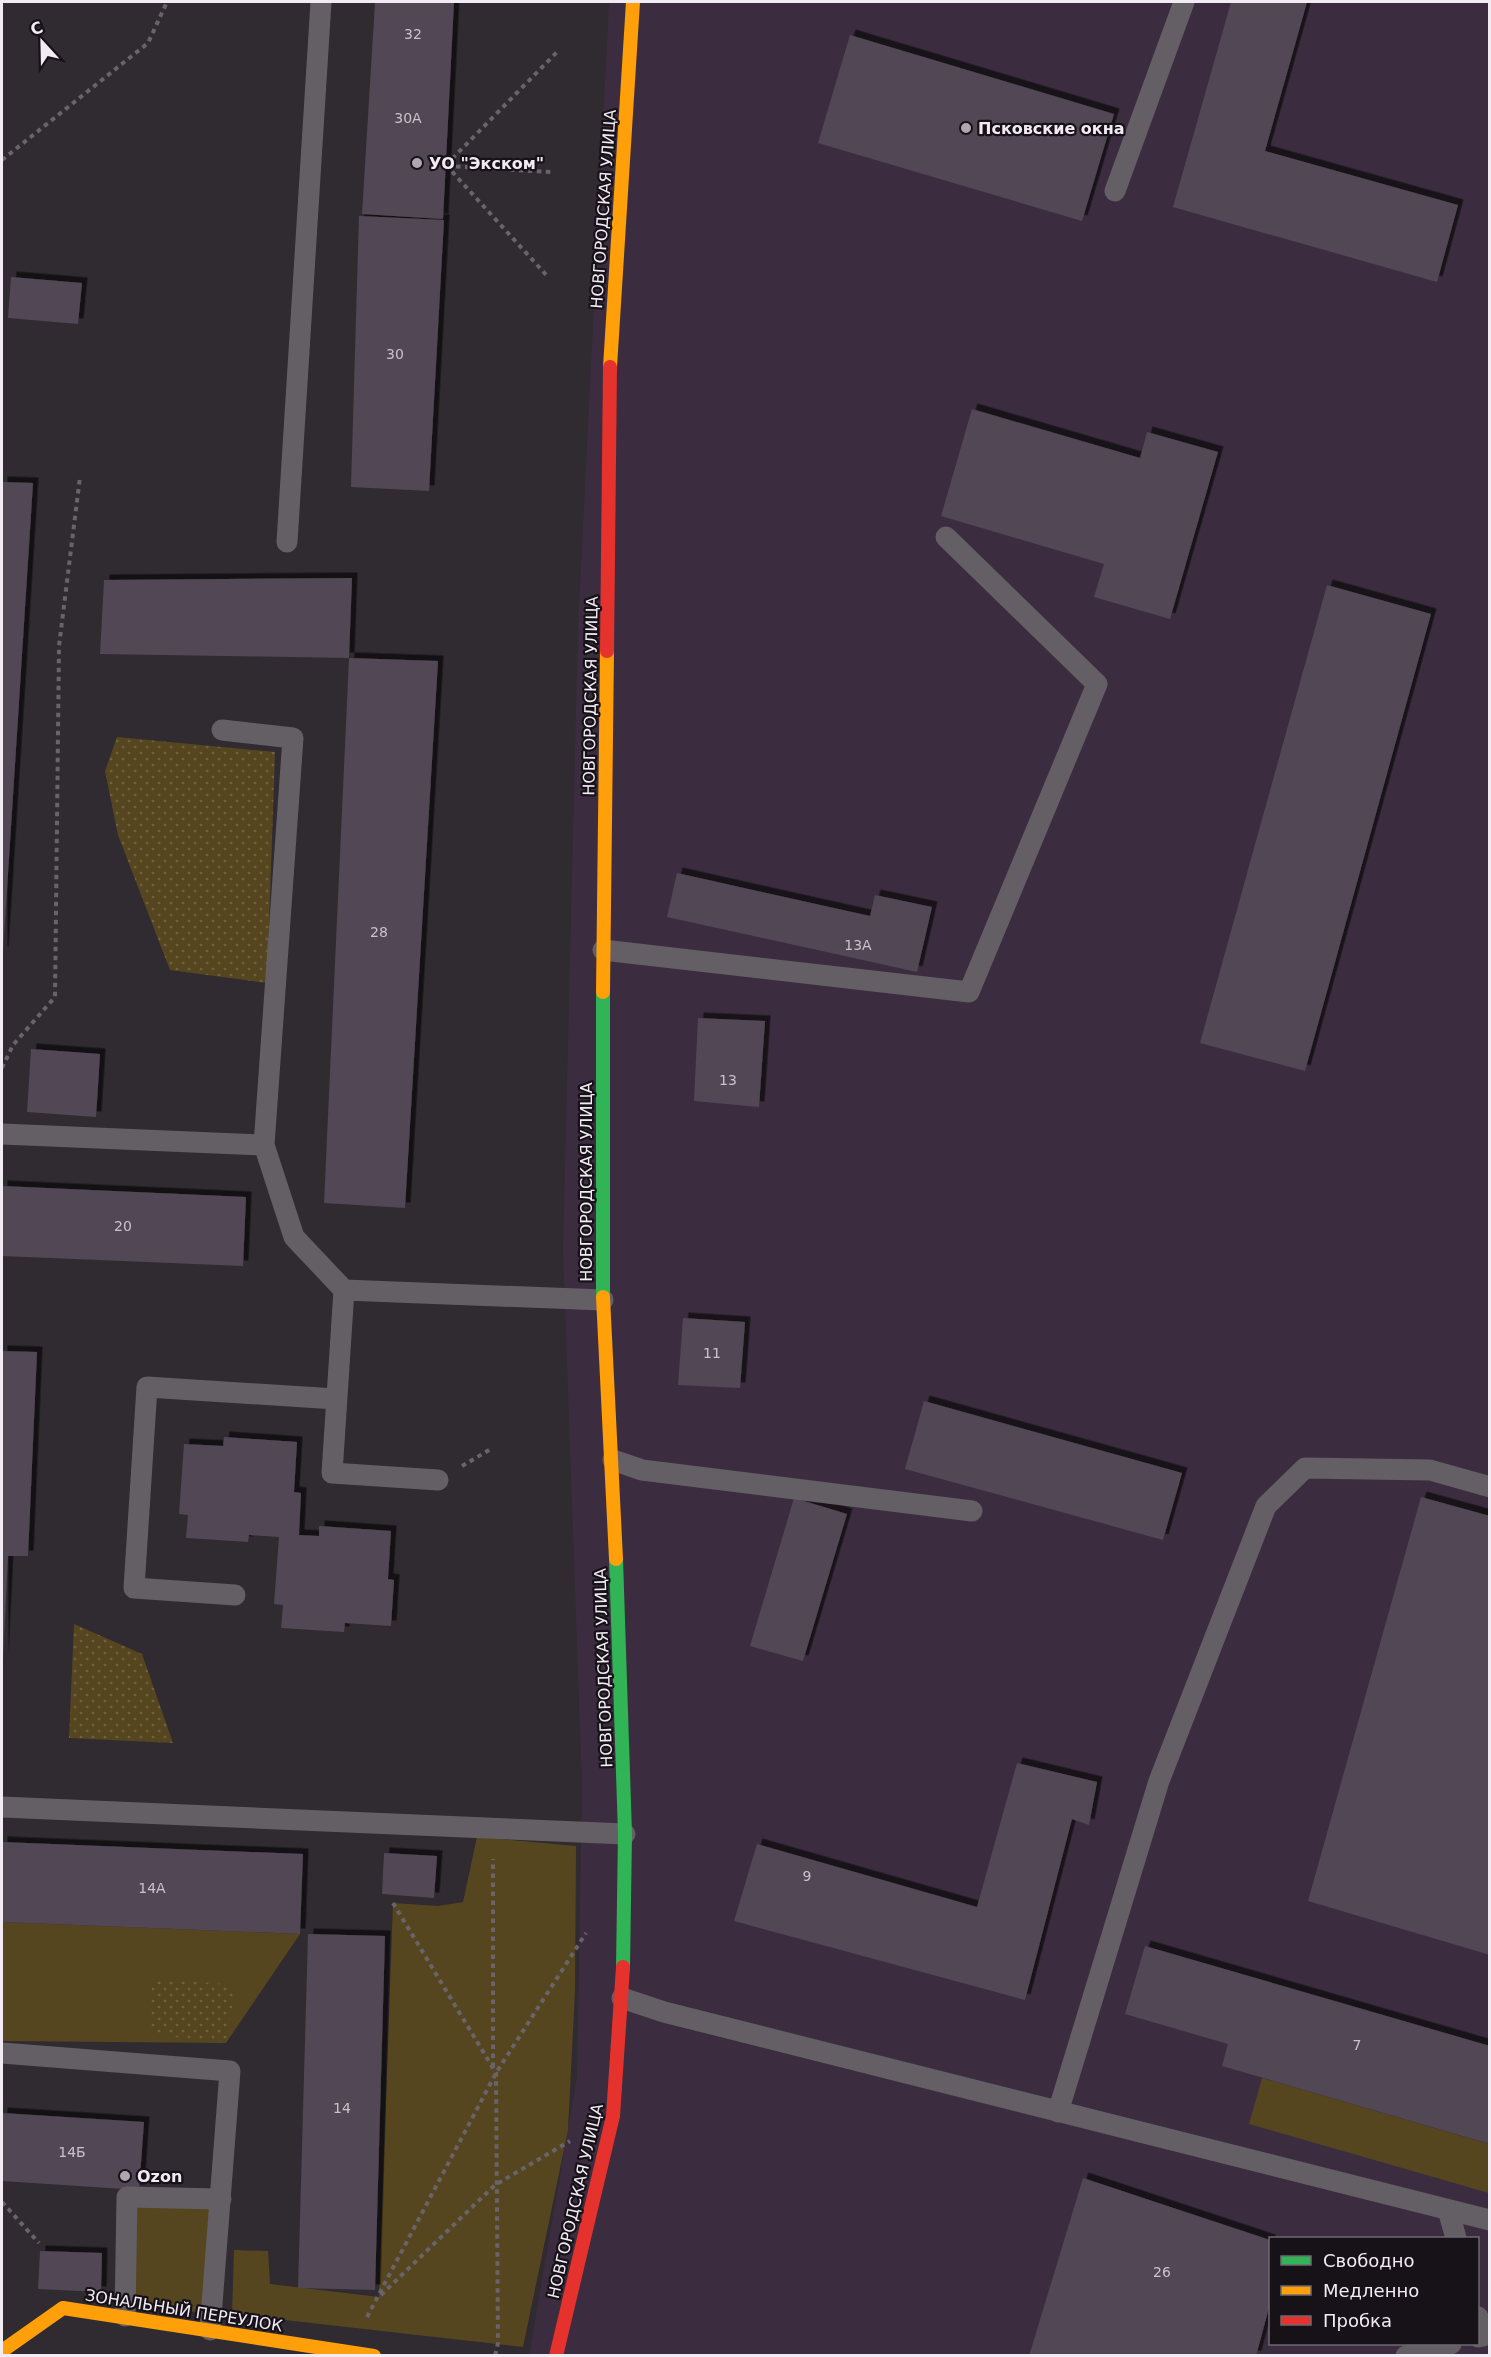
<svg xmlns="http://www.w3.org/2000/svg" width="1491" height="2357" viewBox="0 0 1491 2357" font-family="'DejaVu Sans',sans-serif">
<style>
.built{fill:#3b2d3f;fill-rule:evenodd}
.grass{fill:#564620}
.park{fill:url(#park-dots)}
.building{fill:#514754;filter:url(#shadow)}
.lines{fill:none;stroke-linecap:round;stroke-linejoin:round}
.path{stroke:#686469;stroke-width:4;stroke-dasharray:4.5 4.5;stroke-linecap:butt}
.lane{stroke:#635f64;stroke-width:21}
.fast{stroke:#30b455;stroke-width:14}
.slow{stroke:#ff9f0a;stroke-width:14}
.jam{stroke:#e5322d;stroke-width:14}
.poi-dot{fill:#aea7b0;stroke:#161218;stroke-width:2}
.labels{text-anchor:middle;stroke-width:4.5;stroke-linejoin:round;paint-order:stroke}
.number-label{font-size:14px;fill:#cac2cc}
.poi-label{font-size:16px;font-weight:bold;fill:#f2ebf4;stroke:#161218;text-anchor:start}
.street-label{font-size:16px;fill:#f2ebf4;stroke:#161218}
</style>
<defs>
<pattern id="park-dots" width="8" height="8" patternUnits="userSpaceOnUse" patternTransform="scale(1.5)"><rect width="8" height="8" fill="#564620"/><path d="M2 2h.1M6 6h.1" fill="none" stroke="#6f6141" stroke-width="1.8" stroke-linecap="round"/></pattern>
<filter id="shadow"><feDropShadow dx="5.5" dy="-5.5" stdDeviation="0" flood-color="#0009"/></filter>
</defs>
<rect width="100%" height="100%" fill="#302a31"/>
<path class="built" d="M609,2H1489V2355L529,2356L577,2077L582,1786L563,1250L578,627ZM1270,2238H1478V2344H1270Z"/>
<path class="grass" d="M477,1837L576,1846L575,1991L568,2130L523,2347L232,2314L234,2250L268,2251L270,2284L379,2297L393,1903L438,1906L463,1902Z
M2,1922L300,1934L226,2043L2,2041Z
M1262,2078L1489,2144V2193L1249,2124Z
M128,2198L217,2203L206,2313L126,2305Z"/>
<path class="park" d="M117,737L275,752L267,983L170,970L118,835L105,771Z
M74,1624L142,1654L173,1743L69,1738Z
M152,1978L236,1985L226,2043L150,2034Z"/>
<path class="building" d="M375,2H454L443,219L362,214Z
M1231,2H1307L1265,151L1458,205L1437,282L1173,207Z
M850,35L1114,114L1082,221L818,143Z
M359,216L444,220L429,491L351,487Z
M11,277L82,283L78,324L8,318Z
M972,409L1140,458L1147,432L1218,452L1170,619L1094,597L1104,564L941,516Z
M2,482L33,483L3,952H2Z
M352,578L349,658L438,661L405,1208L324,1203L349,658L100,654L104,580Z
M1327,585L1431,614L1305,1071L1200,1043Z
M677,873L870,916L875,895L932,907L917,972L667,917Z
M698,1018L765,1021L759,1107L694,1101Z
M31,1049L100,1054L96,1117L27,1112Z
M2,1186L246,1197L243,1266L2,1256Z
M683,1318L745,1322L740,1388L678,1385Z
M2,1351L37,1352L28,1556H8L3,1660Z
M924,1401L1182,1473L1163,1540L905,1469Z
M224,1437L297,1442L294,1492L301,1493L299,1535L319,1536V1526L391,1531L388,1579L394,1580L391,1626L345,1623L344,1632L281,1628L283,1605L274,1604L279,1537L249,1535L248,1542L186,1538L188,1515L179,1514L184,1444L223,1446Z
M1421,1497L1490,1516V1955L1308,1901Z
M794,1498L847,1514L803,1661L750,1646Z
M1017,1763L1097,1782L1089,1825L1072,1819L1025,2000L734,1921L757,1844L977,1907Z
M2,1842L303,1854L300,1934L2,1922Z
M384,1853L437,1856L434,1898L382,1894Z
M308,1934L385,1936L375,2290L298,2288Z
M1145,1946L1490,2046V2144L1222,2066L1228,2044L1125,2014Z
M2,2113L144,2122L139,2190L2,2181Z
M1083,2178L1270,2240V2304L1256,2356H1029Z
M40,2251L102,2253L101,2292L38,2289Z"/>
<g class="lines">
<path class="path" d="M2,160L148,43L167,2
M446,165L559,50
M446,165L549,278
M447,166L551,172
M2,1068L13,1045L55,997L59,646L80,477
M462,1466L491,1449
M393,1903L496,2073L498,2343L495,2356
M493,2067V1859
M2,2202L39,2243
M381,2295L495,2185L570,2141
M367,2317L496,2073L586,1933"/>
<path class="lane" d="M1115,191L1184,2
M287,542L321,2
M222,730L293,738L264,1145L294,1237L344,1290L603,1300
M603,950L969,992L1097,684L946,537
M2,1134L264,1145
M344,1290L332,1473L438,1480
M613,1460L642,1470L972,1511
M235,1595L134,1588L147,1387L336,1399
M2,1807L625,1834
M622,1998L664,2012L1490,2220
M2,2053L230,2071L210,2330
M1058,2112L1159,1781L1266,1506L1305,1468L1430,1470L1490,1487
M1448,2210L1456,2238
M125,2316L127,2197L221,2199
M1478,2317L1483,2336L1478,2337
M1406,2356L1451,2344"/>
<path class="fast" d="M603,992V1297
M616,1559L625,1834L623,1967"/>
<path class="slow" d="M610,367L633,2
M603,992L607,651
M603,1297L616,1559
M2,2351L63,2308L374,2356"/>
<path class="jam" d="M607,651L610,367
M556,2356L613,2116L623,1967"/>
</g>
<g class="poi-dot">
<circle cx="966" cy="128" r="6"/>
<circle cx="417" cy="163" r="6"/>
<circle cx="125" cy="2176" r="6"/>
</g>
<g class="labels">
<g class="number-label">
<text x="413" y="39">32</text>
<text x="408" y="123">30А</text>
<text x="395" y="359">30</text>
<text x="379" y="937">28</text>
<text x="858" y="950">13А</text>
<text x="728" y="1085">13</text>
<text x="123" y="1231">20</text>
<text x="712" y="1358">11</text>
<text x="807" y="1881">9</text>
<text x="152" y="1893">14А</text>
<text x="1357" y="2050">7</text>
<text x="342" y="2113">14</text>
<text x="72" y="2157">14Б</text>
<text x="1162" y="2277">26</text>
</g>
<g class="poi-label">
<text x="978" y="134">Псковские окна</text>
<text x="429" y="169">УО "Экском"</text>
<text x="137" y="2182">Ozon</text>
</g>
<g class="street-label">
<text transform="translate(603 209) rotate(-86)" y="6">НОВГОРОДСКАЯ УЛИЦА</text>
<text transform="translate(590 696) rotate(-89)" y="6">НОВГОРОДСКАЯ УЛИЦА</text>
<text transform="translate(586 1182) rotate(-90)" y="6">НОВГОРОДСКАЯ УЛИЦА</text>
<text transform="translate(603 1668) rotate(-92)" y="6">НОВГОРОДСКАЯ УЛИЦА</text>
<text transform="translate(575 2201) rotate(-77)" y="6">НОВГОРОДСКАЯ УЛИЦА</text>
<text transform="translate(184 2310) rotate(9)" y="6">ЗОНАЛЬНЫЙ ПЕРЕУЛОК</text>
</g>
</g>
<rect width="1491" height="2357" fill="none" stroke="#f2ebf4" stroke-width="6"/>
<rect x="1269" y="2237" width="210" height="108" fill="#161218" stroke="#6e6970" stroke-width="1.5"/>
<rect x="1281" y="2256" width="30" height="9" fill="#30b455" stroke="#6e6970" stroke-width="1.5"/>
<text x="1323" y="2267" font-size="18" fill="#f2ebf4">Свободно</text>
<rect x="1281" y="2286" width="30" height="9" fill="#ff9f0a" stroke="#6e6970" stroke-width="1.5"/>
<text x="1323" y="2297" font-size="18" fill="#f2ebf4">Медленно</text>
<rect x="1281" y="2316" width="30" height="9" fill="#e5322d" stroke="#6e6970" stroke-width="1.5"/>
<text x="1323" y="2327" font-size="18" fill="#f2ebf4">Пробка</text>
<g transform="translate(42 42) rotate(338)" stroke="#161218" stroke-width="4.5" paint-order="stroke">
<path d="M0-4.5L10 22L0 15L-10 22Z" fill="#f2ebf4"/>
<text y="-9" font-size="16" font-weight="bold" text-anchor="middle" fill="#f2ebf4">С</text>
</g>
</svg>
